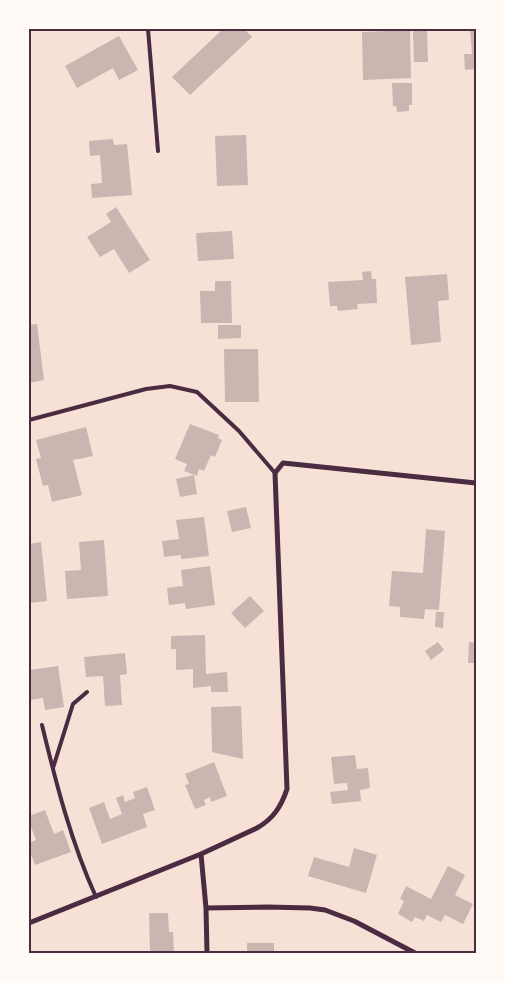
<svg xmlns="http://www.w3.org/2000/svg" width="505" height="982" viewBox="0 0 505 982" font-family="Inter,sans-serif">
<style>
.building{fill:#ccb4b1}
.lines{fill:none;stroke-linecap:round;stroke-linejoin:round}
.service{stroke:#4a2c40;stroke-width:4}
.minor{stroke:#4a2c40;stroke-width:5}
.neatline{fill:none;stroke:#4a2c40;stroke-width:2}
</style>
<rect width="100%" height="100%" fill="#f7e1d7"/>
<path class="building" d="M223,29H244L252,37L190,95L172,77Z
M470,29H476V69L465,70L464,54H472Z
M410,30L411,78L363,80L362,32Z
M413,31H427L428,62H414Z
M119,36L138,70L119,80L113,68L77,88L65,66Z
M392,83H412V105H409V111L397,112L396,106H393Z
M246,135L248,185L217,186L215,136Z
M113,139L114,145L127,144L132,195L92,198L91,184L102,183L100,155L90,156L89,141Z
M116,207L150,260L129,273L114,249L100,257L87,237L111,222L106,214Z
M232,231L234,259L198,261L196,233Z
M371,271L372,279H376L377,303L357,304L358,309L338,311L337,306H330L328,282L363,280L362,272Z
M447,274L449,300L438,301L441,342L411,345L405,277Z
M215,281H231L232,323H201L200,291H215Z
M37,324L44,380L29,383V325Z
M218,325H241V338L218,339Z
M224,349H258L259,402H225Z
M190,424L219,435L218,438L222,440L215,457L211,455L204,471L199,469L197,476L184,471L187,464L175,459Z
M86,427L93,456L73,460L82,495L52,502L48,485L43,486L36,459L41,458L36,440Z
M194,475L197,494L180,497L176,479Z
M246,507L251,528L232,532L227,511Z
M204,517L209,556L181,559V555L164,557L162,541L179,539L176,520Z
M426,529L445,531L439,610L425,609L424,619L400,617V607L389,606L392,571L423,573Z
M104,540L108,596L67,599L65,571L81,570L79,542Z
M41,542L47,601L29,603V544Z
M210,566L215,605L186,609L185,603L169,605L167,588L183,586L181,570Z
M250,596L264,611L245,628L231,613Z
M436,612H444L443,628L435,627Z
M205,635L206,674L227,672L228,692H211V686L193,688V669L176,670V649H171V636Z
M438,642L444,650L431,660L425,651Z
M469,642L476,643V663H468Z
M125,653L127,674L120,675L122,705L105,706L103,676L86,677L84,657Z
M58,666L64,707L45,710L43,698L29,700V670Z
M241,706L243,759L212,752L211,707Z
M355,755L357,769L368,768L370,788L360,790L361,801L332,804L330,792L348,790L347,783L334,784L331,757Z
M214,762L227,796L211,802L210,797L204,800L206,805L195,809L185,785L189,784L185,774Z
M147,787L155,810L143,814L147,827L102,844L89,808L104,802L110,819L122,814L116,798L123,795L125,802L135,798L133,792Z
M45,810L54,834L63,830L71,852L35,865L29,849V843L36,840L29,822V816Z
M354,848L377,855L366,893L308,876L314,857L349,867Z
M448,866L465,875L455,895L473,904L463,924L445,915L441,922L427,915L424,921L415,917L412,922L398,914L404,901L400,899L406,886L431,899Z
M149,913H168L169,932H173L174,952H150Z
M247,943H274V953H247Z"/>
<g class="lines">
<path class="service" d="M148,29L158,151
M29,420L146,389L170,386L197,392L239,431L275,473
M42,725C56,783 71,842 96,897
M53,768L73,704L87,692"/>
<path class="minor" d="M201,854L206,908L207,953
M206,908L267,907L310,908L325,910L354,921L415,953
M29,923L201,854L257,828C273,819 281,807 287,789L275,473L283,463L476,483"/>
</g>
<rect width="505" height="982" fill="none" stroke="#fffaf5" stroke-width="60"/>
<rect x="30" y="30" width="445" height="922" class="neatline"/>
</svg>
